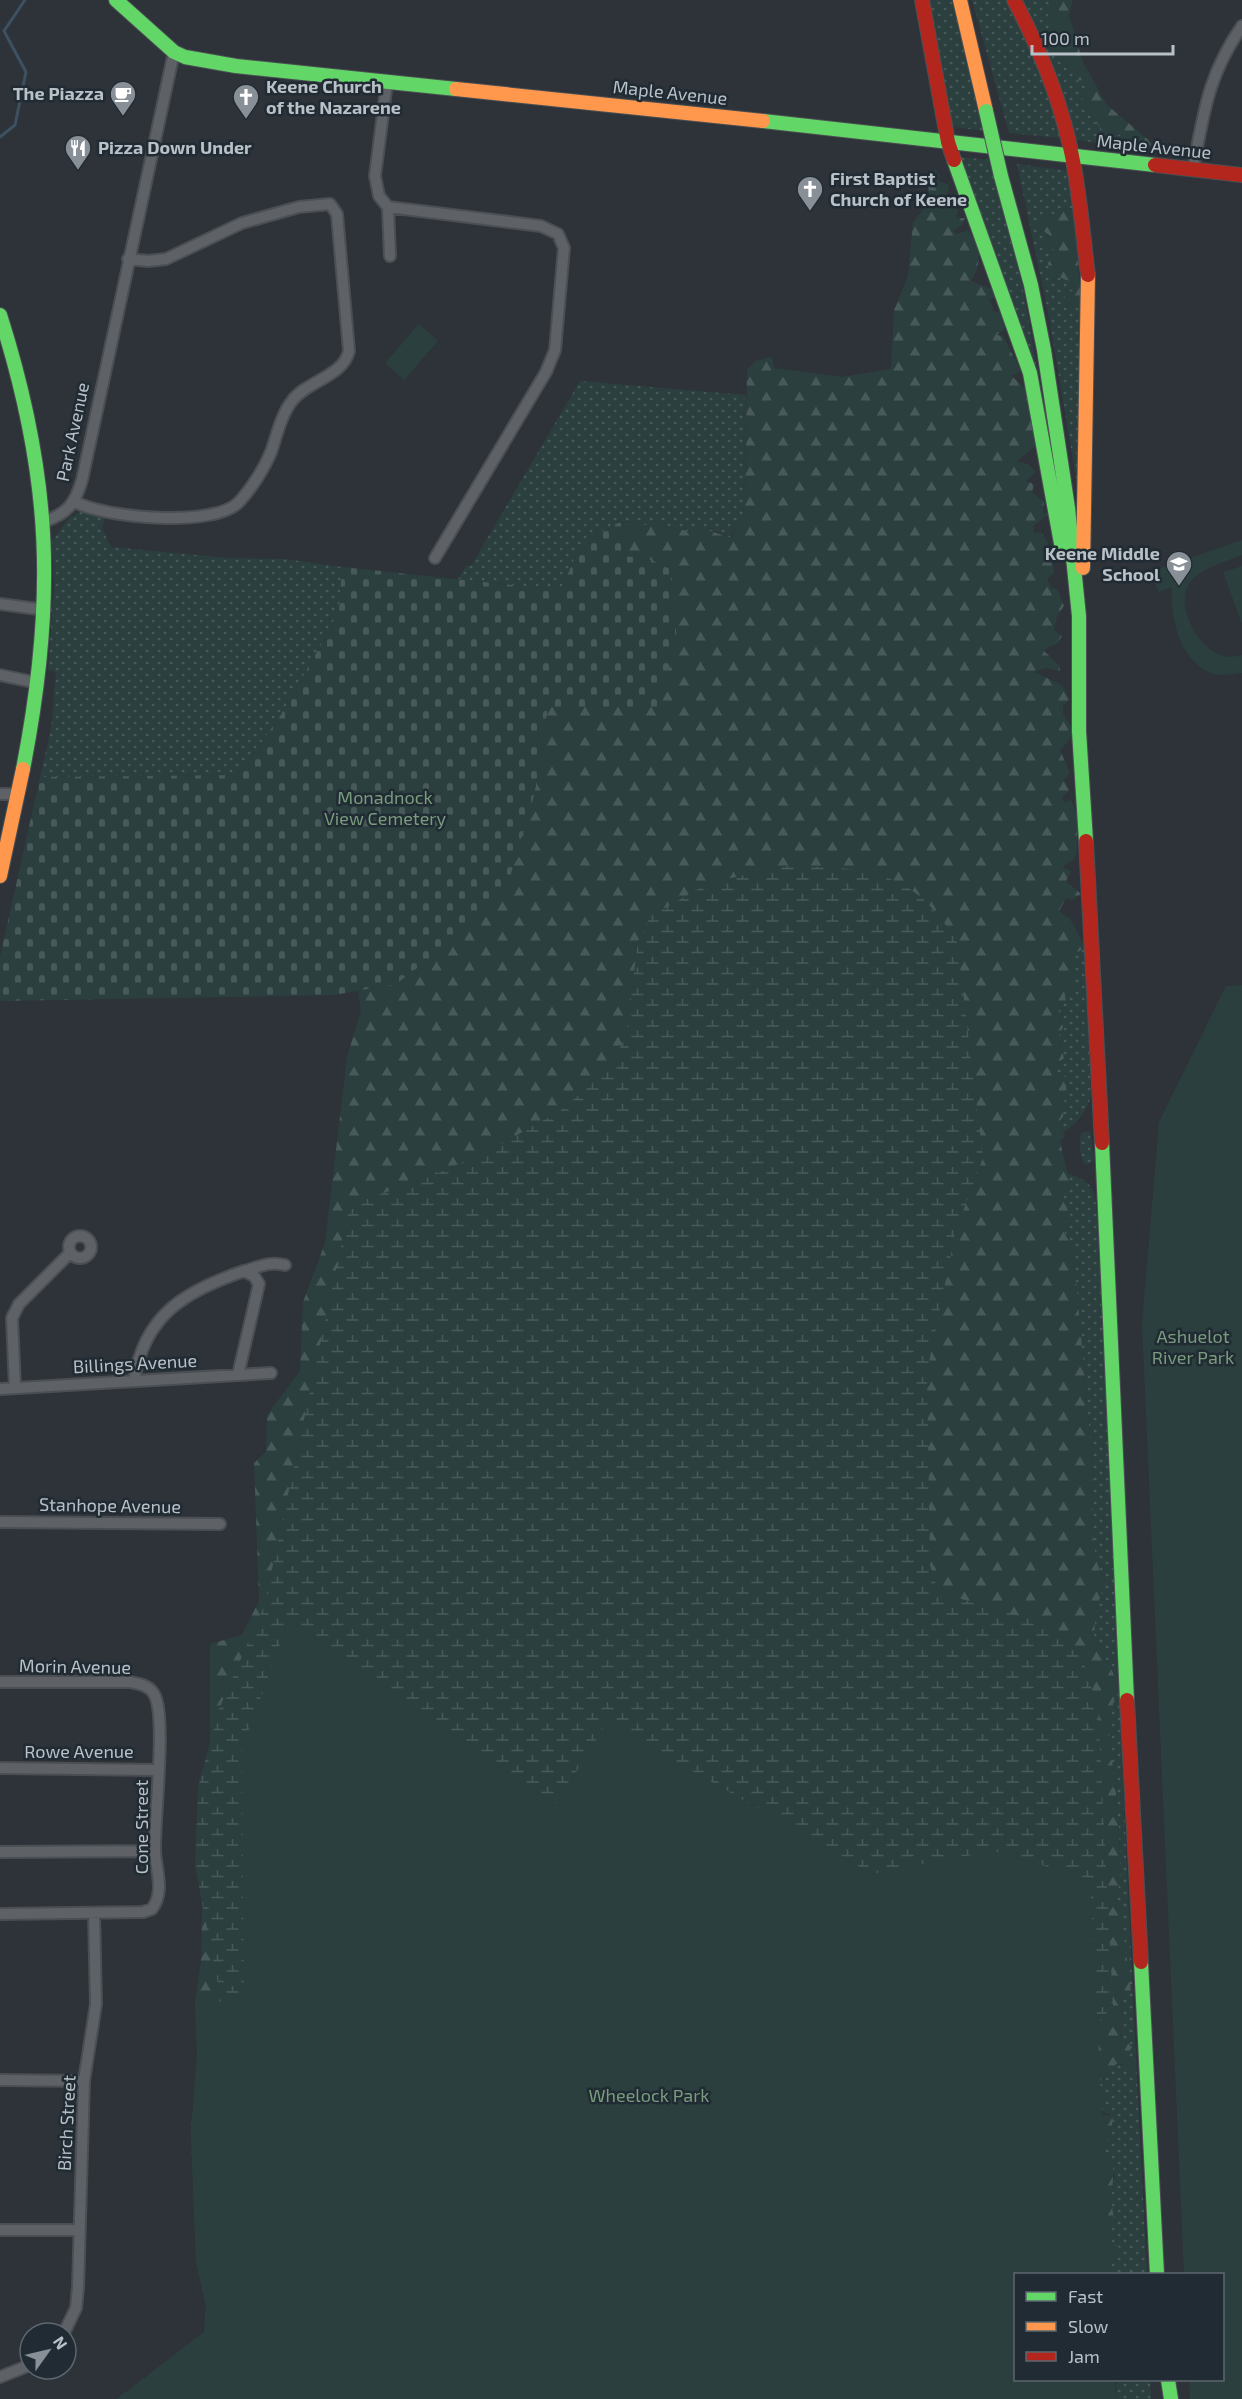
<svg xmlns="http://www.w3.org/2000/svg" width="1242" height="2399" viewBox="0 0 1242 2399" font-family="'Exo 2',sans-serif">
<style>
.grass{fill:url(#grass-dots)}
.forest{fill:url(#forest-firs)}
.wetland{fill:url(#wetland-marsh)}
.cemetery{fill:url(#cemetery-stones)}
.park{fill:#2b3f3f}
.lines{fill:none;stroke-linecap:round;stroke-linejoin:round}
.stream{stroke:#3e5161;stroke-width:3}
.street-casing{stroke:#4b4f53;stroke-width:14}
.fast-casing{stroke:#4b4f53;stroke-width:16}
.slow-casing{stroke:#4b4f53;stroke-width:16}
.jam-casing{stroke:#4b4f53;stroke-width:16}
.street{stroke:#5e6266;stroke-width:10}
.fast{stroke:#63d668;stroke-width:14}
.slow{stroke:#ff974d;stroke-width:14}
.jam{stroke:#b3261e;stroke-width:14}
.fast-bridge-casing{stroke:#4a4f55;stroke-width:16;stroke-linecap:butt}
.fast-bridge{stroke:#63d668;stroke-width:14}
.labels{text-anchor:middle;stroke-width:5;stroke-linejoin:round;paint-order:stroke}
.poi-label{font-size:18px;font-weight:bold;fill:#b9c1c8;stroke:#212b33;text-anchor:start}
.street-label{font-size:18px;fill:#b9c1c8;stroke:#212b33}
.park-label{font-size:18px;fill:#799c7d;stroke:#212b33}
</style>
<defs>
<pattern id="grass-dots" width="8" height="8" patternUnits="userSpaceOnUse" patternTransform="scale(1.5)"><rect width="8" height="8" fill="#2b3f3f"/><path d="M2 2h.1M6 6h.1" fill="none" stroke="#485959" stroke-width="1.8" stroke-linecap="round"/></pattern>
<pattern id="forest-firs" width="22" height="20" patternUnits="userSpaceOnUse" patternTransform="scale(1.5)"><rect width="22" height="20" fill="#2b3f3f"/><path d="M5 1l3.5 6h-7zM16 11l3.5 6h-7z" fill="#485959"/></pattern>
<pattern id="wetland-marsh" width="20" height="14" patternUnits="userSpaceOnUse" patternTransform="scale(1.5)"><rect width="20" height="14" fill="#2b3f3f"/><path d="M1 5h8M5 5V1M11 12h8M15 12V8" fill="none" stroke="#485959"/></pattern>
<pattern id="cemetery-stones" width="16" height="16" patternUnits="userSpaceOnUse" patternTransform="scale(1.5)"><rect width="16" height="16" fill="#2b3f3f"/><path d="M2 7V4a2 2 0 0 1 4 0v3zM10 15v-3a2 2 0 0 1 4 0v3z" fill="#485959"/></pattern>
</defs>
<rect width="100%" height="100%" fill="#2d3339"/>
<path class="grass" d="M925,0H952L983,131L948,126Z
M972,0H1008L1032,49L1061,138L1009,133Z
M1019,0H1049L1052,3L1050,17L1064,60L1074,67L1088,86L1089,114L1101,129L1123,136L1133,149L1073,139Z
M960,157L991,160L1022,284L1044,408Z
M1017,164L1069,171L1075,208L1058,209V212L1039,221L1056,251V276L1073,283L1081,308L1078,490L1049,317Z
M580,381L746,395L745,515L736,523L731,538L716,531L691,532L654,523L648,526L633,521L618,523L576,555L561,590L458,579L467,565L471,566Z
M80,512L105,517L102,529L111,547L228,558L285,559L342,567L339,610L325,638L279,718L238,775L40,777L51,729L56,672L48,670L54,587L52,541L69,518Z
M1084,945L1091,1095C1087,1112 1077,1124 1062,1133L1056,1124L1057,1075L1053,1068L1064,1058L1058,1038L1063,1027L1058,1009L1076,977L1072,953Z
M1090,1131L1094,1160L1086,1165C1079,1158 1079,1142 1081,1133Z
M1067,1173C1092,1182 1094,1186 1097,1212C1114,1566 1128,1920 1147,2274H1121L1119,2272L1106,2274L1104,2234L1113,2218L1110,2201L1115,2175L1097,2152L1111,2135L1113,2115L1097,2111L1094,2090L1116,2064L1134,2067L1127,2056L1120,2028L1124,2025L1121,1998L1131,1992L1115,1902C1125,1875 1117,1804 1114,1773C1113,1763 1109,1752 1109,1742C1108,1718 1113,1705 1117,1683L1094,1635L1096,1611L1105,1580C1087,1556 1095,1498 1092,1467C1087,1393 1079,1320 1073,1246L1061,1227L1060,1195L1070,1184Z
M1121,2380H1150L1151,2399H1116V2384Z"/>
<path class="forest" d="M1049,0H1073L1069,15L1083,62L1107,105L1158,148L1133,149L1123,136L1101,129L1082,105L1083,90L1088,86L1083,80L1073,81L1074,67L1064,60L1056,49L1060,44L1047,13L1052,3Z
M935,170L940,176L938,181L949,185L947,198L958,210L956,218H965L962,225L953,231L957,234L968,230C980,246 983,262 971,281L996,291V297L989,299L993,307L992,311L999,312L1006,321L1004,330L997,335L1003,336L1021,371L1012,376L1025,389L1040,442L1017,461L1028,464L1036,472L1026,481L1034,484L1032,492L1044,502L1043,513L1050,514L1034,525V533L1041,532L1049,545L1054,573L1047,579L1051,588L1057,589L1064,606L1057,616L1054,630L1062,636L1057,644L1047,647L1044,651L1060,666V671L1045,668L1034,672L1062,685L1070,699L1063,706V714L1073,729L1069,740L1060,750L1070,773L1064,780L1070,790L1062,797L1065,802L1071,800L1079,819C1075,829 1079,853 1074,859C1071,862 1066,864 1062,867L1071,871L1066,881L1081,894L1072,900L1066,898L1059,911L1070,919L1084,945L1080,951L1073,953L1076,977L1074,988L1065,995L1066,1002L1058,1009L1063,1027L1058,1038L1064,1058L1053,1068L1057,1075L1067,1077L1063,1117L1056,1124L1065,1136L1060,1141L1070,1184L1060,1195L1071,1216L1061,1227L1073,1246C1079,1319 1087,1393 1092,1467C1095,1498 1087,1556 1105,1580L1096,1611L1094,1635L1118,1683C1113,1705 1109,1718 1109,1741C1109,1752 1113,1763 1114,1773C1117,1804 1125,1876 1115,1902L1120,1904L1131,1992L1121,1999L1124,2026L1120,2028L1121,2037L1132,2047L1127,2056L1134,2067L1128,2072L1123,2069V2064H1116L1094,2090L1096,2094L1105,2097L1096,2105L1097,2111L1105,2115H1113L1111,2135L1098,2152L1101,2159H1113C1115,2180 1109,2198 1114,2218L1104,2234L1106,2248L1117,2245L1120,2249L1112,2261L1102,2265L1016,2274V2380L1059,2399H117L204,2332L206,2305L196,2262L191,2132L197,2054L195,2002L201,1961L203,1873L210,1775V1644L242,1635L259,1601L254,1463L266,1452L267,1415L300,1371L303,1302L325,1243L347,1057L361,1011L358,991L396,984L534,796L548,707L647,558L622,556L623,523L633,521L648,526L654,523L691,532L698,527L732,538L736,523L745,515L747,370L755,361L772,357L774,368L842,377L891,369L894,310L908,276L913,223L928,203L929,172Z
M1075,208L1081,308H1071L1065,301L1064,293L1076,290L1073,283L1050,273L1048,263L1056,251L1045,246V240L1050,236L1040,228L1039,220L1058,212V209Z"/>
<path class="wetland" d="M784,866C863,868 912,866 957,942L983,1158L956,1230L927,1372L930,1565L938,1592L1046,1624L1068,1636L1082,1657L1098,1709L1113,2006L1095,2026L1016,2274V2380L251,2399L231,2052L195,1866L198,1787L219,1709L264,1606L350,1205L434,1175L488,1151L560,1111L607,1071L626,1037L638,941L651,916L709,883Z"/>
<path class="cemetery" d="M618,523H623L622,556L647,558L670,569L677,641L658,707H548L534,796L510,877L471,921L429,959L396,984L334,995L0,1001V957L40,777L238,775L279,718L325,638L339,610L342,567L561,590L576,555L588,538Z"/>
<path class="park" d="M419,324L438,341L404,380L385,363Z
M1242,540V555C1227,561 1208,566 1195,577C1169,599 1197,648 1223,656C1229,658 1236,656 1242,655V673C1234,674 1221,676 1214,674C1180,663 1170,618 1172,587L1159,592L1150,572Z
M1242,566V624L1223,572Z
M1242,985V2399H1190L1189,2380H1222V2274H1184L1142,1323L1159,1122L1226,986Z
M289,1620L556,1805L607,1722L872,1874L993,1851L1090,1879L1110,2274H1016V2380H1115L1116,2399H117L204,2332L206,2305L196,2262L191,2132L197,2054L195,2002L244,2001L242,1749Z"/>
<g class="lines">
<path class="stream" d="M0,137L15,125L26,72L4,31L25,0"/>
<g class="street-casing">
<path id="street" d="M387,82L375,176L379,196L388,207L390,256
M1193,169C1204,112 1208,75 1242,26
M388,207L541,226L558,234L564,248L555,350L546,372L435,558
M75,502C105,518 214,528 239,502C251,489 264,469 271,452C277,435 281,415 292,401C306,381 343,377 349,351L337,214L330,204L299,207L242,223L166,259L148,261L128,259
M43,522C67,514 75,504 82,480L174,52
M0,604L45,610
M0,675L38,683
M0,794H18
M69 1247a11 11 0 1 1 22 0a11 11 0 1 1-22 0Z
M238,1375L259,1284L254,1276L244,1271
M134,1381C144,1315 185,1291 244,1271C259,1267 269,1261 285,1265
M15,1388L12,1318L19,1304L70,1253
M0,1389L271,1373
M0,1522L220,1524
M0,1682H130C139,1684 149,1685 154,1694C167,1715 154,1820 155,1851C156,1871 165,1891 152,1909L143,1912L0,1914
M0,1768L158,1770
M0,1852L155,1851
M0,2080L84,2081
M0,2230H79
M64,2333L76,2308L78,2288L84,2081L96,2004L94,1913
M0,2377L30,2365"/>
</g>
<g class="fast-casing">
<path id="fast" d="M116,0L174,52L185,57L236,66L456,89
M763,121L1155,165
M954,160L1030,373L1062,549
M1001,176L1031,285L1044,350L1068,508L1079,616V731L1086,841
M0,315C52,478 56,601 23,769
M1102,1143L1127,1700
M1141,1962L1157,2274
M1168,2380L1171,2399"/>
</g>
<g class="slow-casing">
<path id="slow" d="M960,0L986,111
M456,89L763,121
M1083,568L1088,275
M0,876L23,769"/>
</g>
<g class="jam-casing">
<path id="jam" d="M922,0L948,142L954,160
M1014,0C1040,49 1061,101 1072,156C1080,195 1083,236 1088,275
M1155,165L1242,175
M1086,841L1102,1143
M1127,1700L1141,1962"/>
</g>
<use href="#street" class="street"/>
<use href="#fast" class="fast"/>
<use href="#slow" class="slow"/>
<use href="#jam" class="jam"/>
<g class="fast-bridge-casing">
<path id="fast-bridge" d="M986,111L1001,176"/>
</g>
<use href="#fast-bridge" class="fast-bridge"/>
</g>
<defs>
<g id="cafe-pin" transform="scale(1.35)"><path d="M0 17L-7.5 6A9.5 9.5 0 1 1 7.5 6Z" fill="#888f96" stroke="#212b33"/><path d="M-5.5-4.5H6V0H3Q3 3.5 0 3.5H-2.5Q-5.5 3.5-5.5 0ZM3-3.2v2h1.7v-2ZM-6 4.5H4V6H-6Z" fill="#fff"/></g>
<g id="church-pin" transform="scale(1.35)"><path d="M0 17L-7.5 6A9.5 9.5 0 1 1 7.5 6Z" fill="#888f96" stroke="#212b33"/><path d="M-1.2-6h2.4v3.5h3.3v2.4h-3.3V6h-2.4V-.1h-3.3v-2.4h3.3Z" fill="#fff"/></g>
<g id="restaurant-pin" transform="scale(1.35)"><path d="M0 17L-7.5 6A9.5 9.5 0 1 1 7.5 6Z" fill="#888f96" stroke="#212b33"/><path d="M-5-6h1v4h1v-4h1v4h1v-4h1v5L-1.5 .5V6h-2V.5L-5-1ZM5-6V6H3V1.5H1.5Q1.5-4 5-6Z" fill="#fff"/></g>
<g id="school-pin" transform="scale(1.35)"><path d="M0 17L-7.5 6A9.5 9.5 0 1 1 7.5 6Z" fill="#888f96" stroke="#212b33"/><path d="M0-5L7-2L0 1L-7-2ZM-4 1L0 2.5L4 1V4Q0 6-4 4Z" fill="#fff"/></g>
</defs>
<g fill-rule="evenodd">
<use href="#cafe-pin" x="123" y="94"/>
<use href="#church-pin" x="246" y="97"/>
<use href="#restaurant-pin" x="78" y="148"/>
<use href="#church-pin" x="810" y="189"/>
<use href="#school-pin" x="1179" y="564"/>
</g>
<g class="labels">
<g class="poi-label">
<text x="266" y="93">Keene Church<tspan x="266" dy="21">of the Nazarene</tspan></text>
<text x="104" y="100" text-anchor="end">The Piazza</text>
<text x="98" y="154">Pizza Down Under</text>
<text x="830" y="185">First Baptist<tspan x="830" dy="21">Church of Keene</tspan></text>
<text x="1160" y="560" text-anchor="end">Keene Middle<tspan x="1160" dy="21">School</tspan></text>
</g>
<g class="street-label">
<text transform="translate(670 93) rotate(6)" y="6">Maple Avenue</text>
<text transform="translate(1154 147) rotate(6)" y="6">Maple Avenue</text>
<text transform="translate(73 432) rotate(-78)" y="6">Park Avenue</text>
<text transform="translate(135 1364) rotate(-3)" y="6">Billings Avenue</text>
<text transform="translate(110 1506) rotate(1)" y="6">Stanhope Avenue</text>
<text transform="translate(75 1667) rotate(1)" y="6">Morin Avenue</text>
<text x="79" y="1758">Rowe Avenue</text>
<text transform="translate(142 1827) rotate(-90)" y="6">Cone Street</text>
<text transform="translate(67 2123) rotate(-87)" y="6">Birch Street</text>
</g>
<g class="park-label">
<text x="385" y="804">Monadnock<tspan x="385" dy="21">View Cemetery</tspan></text>
<text x="1193" y="1343">Ashuelot<tspan x="1193" dy="21">River Park</tspan></text>
<text x="649" y="2102">Wheelock Park</text>
</g>
</g>
<rect x="1014" y="2273" width="210" height="108" fill="#212b33" stroke="#5e676f" stroke-width="1.5"/>
<rect x="1026" y="2292" width="30" height="9" fill="#63d668" stroke="#5e676f" stroke-width="1.5"/>
<text x="1068" y="2303" font-size="18" fill="#b9c1c8">Fast</text>
<rect x="1026" y="2322" width="30" height="9" fill="#ff974d" stroke="#5e676f" stroke-width="1.5"/>
<text x="1068" y="2333" font-size="18" fill="#b9c1c8">Slow</text>
<rect x="1026" y="2352" width="30" height="9" fill="#b3261e" stroke="#5e676f" stroke-width="1.5"/>
<text x="1068" y="2363" font-size="18" fill="#b9c1c8">Jam</text>
<g transform="translate(48 2351) rotate(56)"><circle r="28" fill="#212b33" stroke="#5e676f" stroke-width="1.5"/>
<path d="M0-4.5L10 22L0 15L-10 22Z" fill="#888f96"/>
<text y="-9" font-size="16" font-weight="bold" text-anchor="middle" fill="#b9c1c8">N</text>
</g>
<path d="M1032 45v9h141v-9" fill="none" stroke="#b9c1c8" stroke-width="3"/>
<text x="1041" y="45" font-size="18" fill="#b9c1c8" stroke="#212b33" stroke-width="4.5" paint-order="stroke">100 m</text>
</svg>
